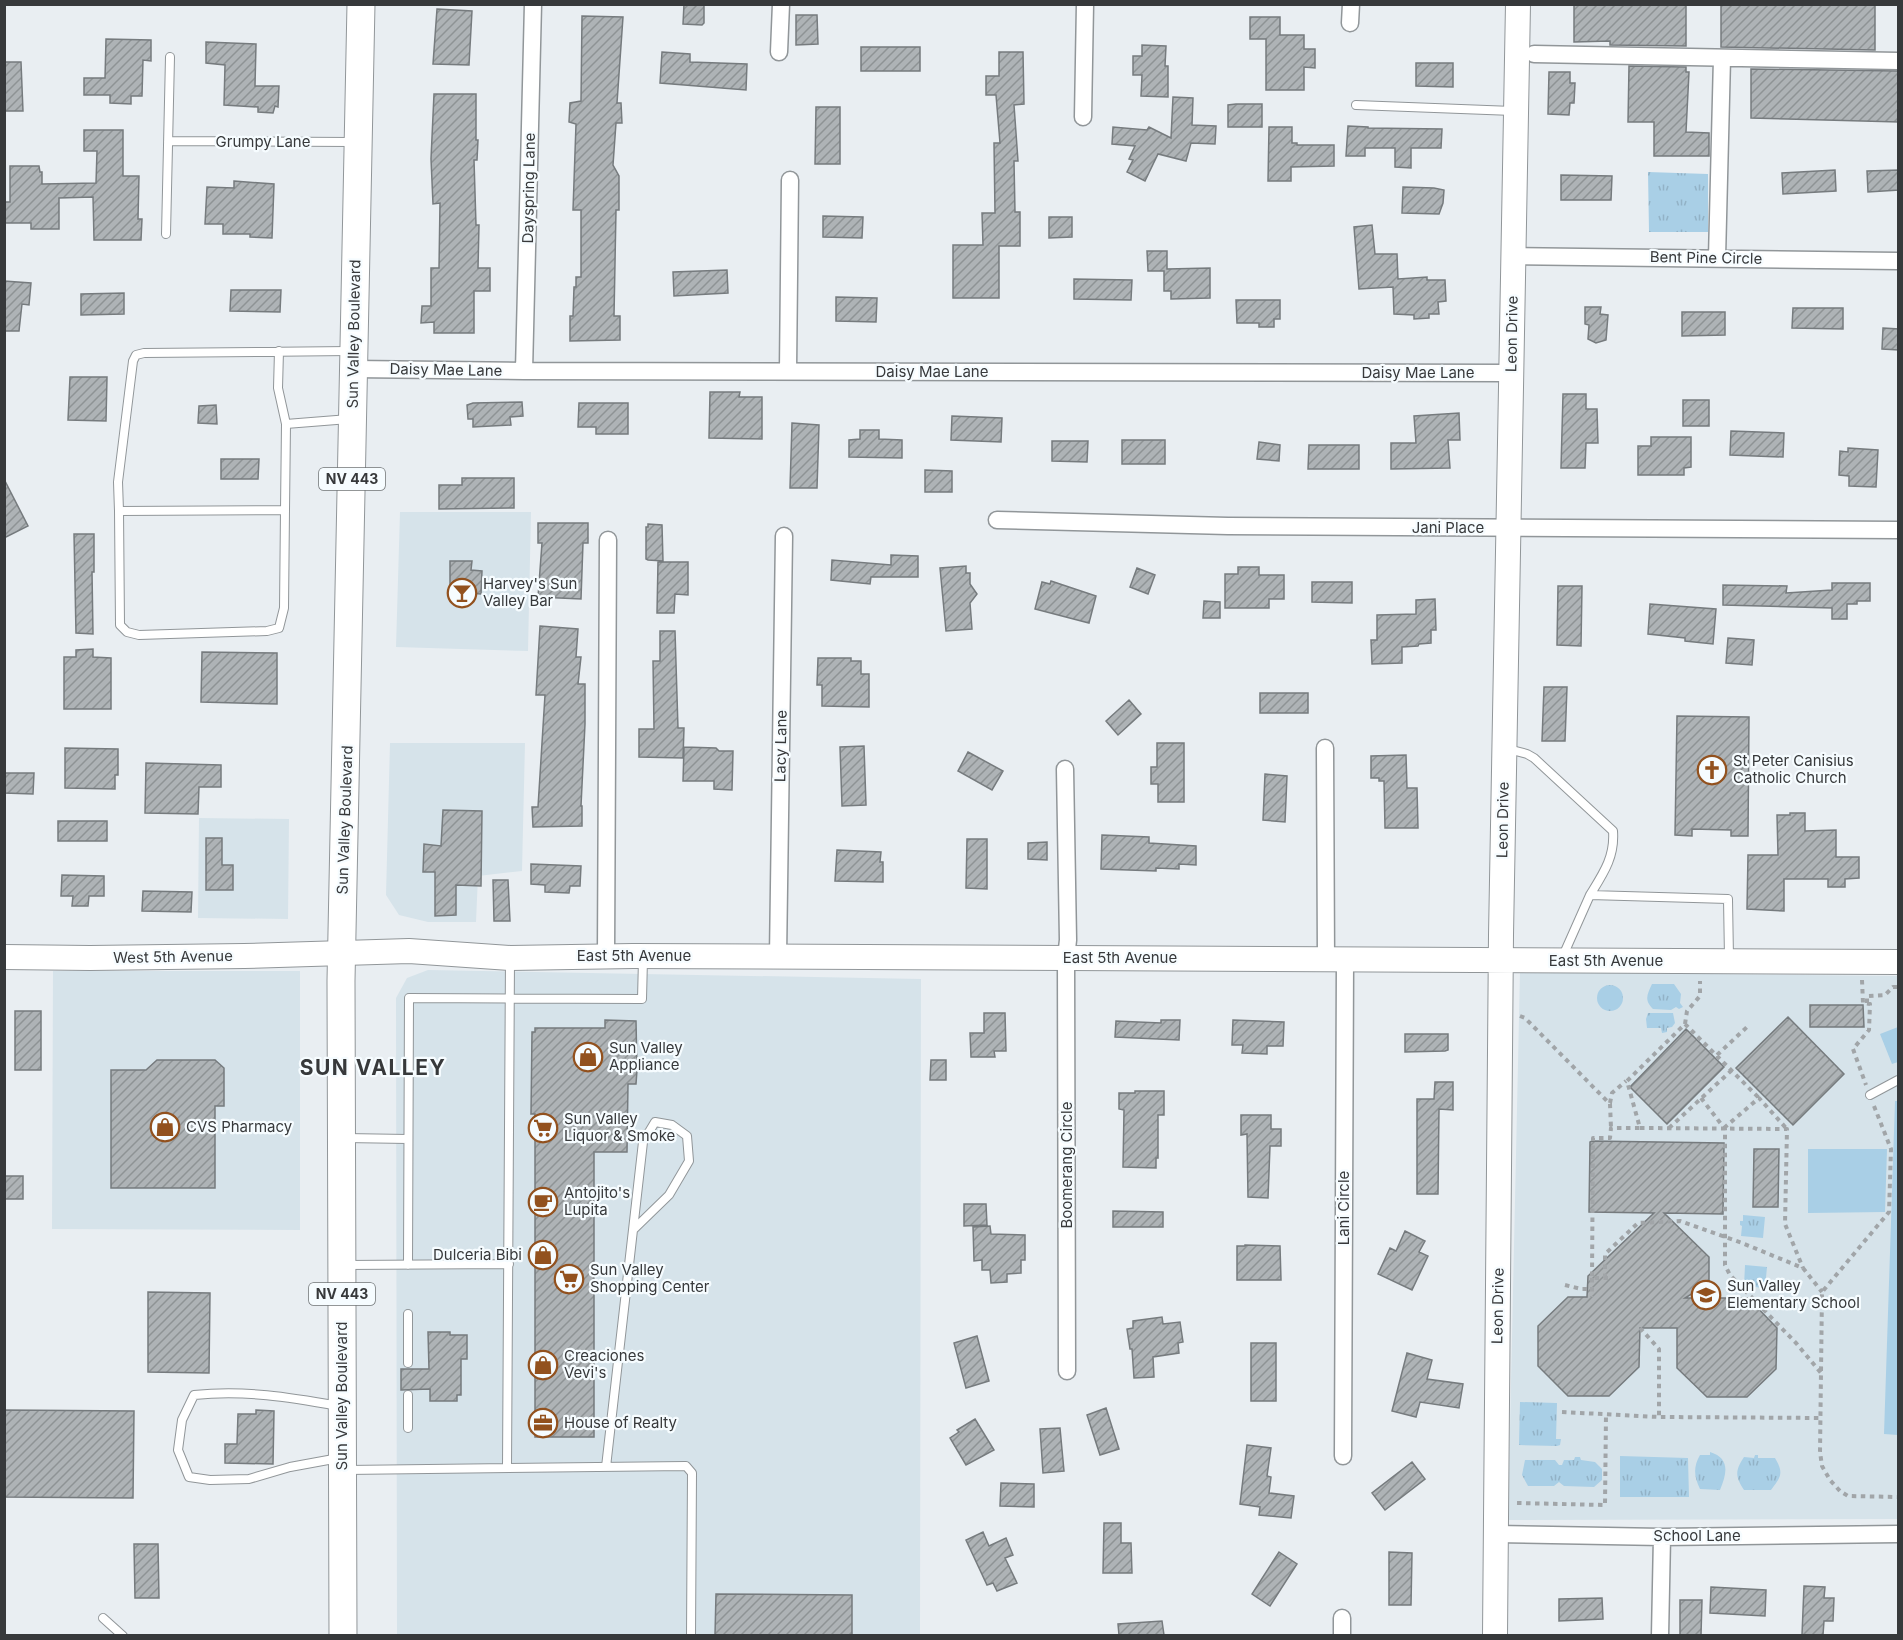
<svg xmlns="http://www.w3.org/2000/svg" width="1903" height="1640" viewBox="0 0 1903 1640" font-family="Inter,sans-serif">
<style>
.built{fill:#d6e3ea}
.park{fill:url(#park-tufts)}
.pitch{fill:#a9cfe6}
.building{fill:url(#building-hatch);stroke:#767b7e;stroke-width:1.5}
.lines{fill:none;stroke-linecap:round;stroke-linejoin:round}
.lane-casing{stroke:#919699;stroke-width:10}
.street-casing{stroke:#919699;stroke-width:19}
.secondary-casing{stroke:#919699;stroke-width:26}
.primary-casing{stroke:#919699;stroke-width:29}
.path{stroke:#a1a5a8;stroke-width:4;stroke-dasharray:4.5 4.5;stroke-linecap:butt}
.lane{stroke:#fff;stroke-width:8}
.street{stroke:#fff;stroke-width:16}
.secondary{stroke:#fff;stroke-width:24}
.primary{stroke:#fff;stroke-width:27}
.labels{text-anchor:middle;stroke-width:4.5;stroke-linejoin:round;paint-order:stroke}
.shield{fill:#f6fcff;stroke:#707476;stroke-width:1.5}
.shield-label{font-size:14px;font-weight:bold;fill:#37393b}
.street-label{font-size:15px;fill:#37393b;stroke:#f6fcff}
.poi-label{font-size:15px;fill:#37393b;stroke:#f6fcff;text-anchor:start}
.district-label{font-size:21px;font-weight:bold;letter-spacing:1.5px;fill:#37393b;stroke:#f6fcff}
</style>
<defs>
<pattern id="park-tufts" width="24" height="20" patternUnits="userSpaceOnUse" patternTransform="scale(1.5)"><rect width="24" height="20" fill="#a9cfe6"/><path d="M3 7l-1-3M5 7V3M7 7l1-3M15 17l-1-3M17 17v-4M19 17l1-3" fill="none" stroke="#92b2c6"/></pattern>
<pattern id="building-hatch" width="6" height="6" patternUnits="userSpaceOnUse" patternTransform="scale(1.5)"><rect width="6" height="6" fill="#aeb3b6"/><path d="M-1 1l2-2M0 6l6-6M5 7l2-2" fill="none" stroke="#8e9395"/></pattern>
</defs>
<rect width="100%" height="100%" fill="#e9eef2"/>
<path class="built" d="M400,512H531L528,651L396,647Z
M390,743H525L522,871L478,876L476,922H428L399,915L386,895Z
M199,818L289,819L288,919L198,918Z
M428,970L921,979L920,1635H397L396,998L407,978Z
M53,971H300V1230L52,1229Z
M1520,972L1898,976V1519L1508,1520Z"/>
<path class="park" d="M1648,172L1708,174V232H1649Z
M1652,984H1674L1681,994L1680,1003L1683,1007L1679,1009L1676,1007L1671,1010L1653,1009C1644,1000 1647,995 1652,984Z
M1597 998a13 13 0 1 1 26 0a13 13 0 1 1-26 0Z
M1648,1013H1673L1675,1023L1672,1027L1667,1028V1032L1662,1033L1661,1028H1647L1646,1019Z
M1743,1215L1765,1217L1763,1238L1741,1236L1742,1226L1740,1225V1221H1743Z
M1745,1265L1767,1267L1765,1288L1744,1286Z
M1520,1402L1557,1403L1556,1439H1561L1560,1445L1557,1446L1519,1445Z
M1710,1452C1729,1458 1728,1471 1720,1490L1700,1489C1694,1477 1693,1467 1700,1455H1710Z
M1755,1455H1758V1458H1775C1784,1473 1781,1477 1771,1490H1744C1735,1476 1735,1471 1744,1457L1754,1458Z
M1620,1456L1688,1458L1689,1497H1620Z
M1575,1457H1580L1581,1460L1595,1462L1602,1469V1480L1594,1487L1564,1486L1559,1482L1554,1486H1528L1522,1475L1525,1460H1555L1559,1465H1562L1564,1460H1574Z"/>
<path class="pitch" d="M1898,1027V1062L1892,1064L1880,1034Z
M1895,1101H1898V1435L1884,1434Z
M1808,1149H1887L1885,1212L1808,1213Z"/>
<path class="building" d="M684,4H704V23L702,25L683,24Z
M1574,4H1686V46L1610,45V41L1574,42Z
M1721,4H1875V50L1721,47Z
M437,9L472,11L469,65L433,64Z
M796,15H817L818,44L796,45Z
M582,16L623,17L617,103H621L622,123H616L613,165L619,176V210H616L614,316H620V340L570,341V316H573L574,287H576V277H581V210H573L576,124L569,122L570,103L581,101Z
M1250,17H1280V35H1304V49H1315V68L1304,67V90H1266V39H1250Z
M106,39L151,40V61L143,60L142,96H131V104L110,103V95H84V78H105Z
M206,42L256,44L255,86H279L278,107L275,106L273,113L258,112V107L224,105L225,65L206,63Z
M1142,45L1166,46L1165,66H1168V97L1141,96L1142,75H1133V56H1142Z
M861,47H920V71H861Z
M662,52L690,54V62L747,64L746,90L660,83Z
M999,52H1023L1024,104L1014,105L1018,161H1014L1015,212H1020V246H999V298H953V245H983L982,213H995L994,143H1000L996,95H986V76H999Z
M4,62H21L23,111H4Z
M1416,63H1453V87L1416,86Z
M1629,66L1686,67V72H1689L1686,132L1709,133V156H1654V122H1628Z
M1751,69L1899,71V122L1751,118Z
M1549,72H1570V83H1575L1574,103H1570L1569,115L1548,114Z
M434,94H476V140H478L477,160H474L476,225H479L478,268H490V291H474V333H434V322L421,323L422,306H431V268H439L440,203L433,204L431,159Z
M1173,97L1193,98L1192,125L1216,126L1215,144L1191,143L1186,161L1158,154L1145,181L1127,172L1133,160L1129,159L1135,146L1112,144L1113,127L1147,130L1149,127L1171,138Z
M1236,104H1262V127H1228V105Z
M816,107H840V164H815Z
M1348,126L1368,127V128L1442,129L1441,148H1411V168L1395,167V148H1365V156H1346Z
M1269,127H1292V143H1297V145H1334V166L1291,167V181H1268Z
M84,130H123V176H139L138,219H142L141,240H94L93,197L59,198V229H31V223H5V202H10V166H39L40,172H42V184L96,183L97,151H84Z
M1835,170L1836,191L1783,194L1782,173Z
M1899,170V190L1868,192L1867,171Z
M1561,175L1612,176L1611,200H1561Z
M234,181L274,184L272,238L250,237V234H223V224H205L207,187L234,188Z
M1403,187L1434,188L1444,190L1443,203L1439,214L1402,213Z
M823,216L863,217L862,238L823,237Z
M1049,217H1072V237L1049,238Z
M1372,225L1375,254H1397L1398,279L1427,277V280H1445L1446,301L1438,302L1439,314H1429V318L1414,319V315L1394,314L1393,287L1359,289L1354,227Z
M1147,251H1167V269L1210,268V298L1171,299V291H1164V271H1148Z
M727,270L728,293L674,296L673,272Z
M1074,279L1132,280L1131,300L1074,299Z
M4,281L31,283L29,305L22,304L19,331H4Z
M231,290H281L280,312L230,311Z
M124,293V314L81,315V294Z
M836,297L877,298L876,322L836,321Z
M1236,300H1280V319H1274V327H1259V323H1237Z
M1585,307H1601L1600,314L1608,315L1606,340L1596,343L1588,339L1589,325L1585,324Z
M1793,308H1843V329L1792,328Z
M1682,312H1725V335L1682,336Z
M1883,328L1899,329V350L1882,349Z
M70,377H107L106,421L68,420Z
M710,392H740L739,397H762V439L709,438Z
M1563,394H1586V409H1597L1598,443H1586L1585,468H1561Z
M1683,400H1709V426H1683Z
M522,402L523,416L510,417L511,425L473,427V419H468L467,405L473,403Z
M579,403H628V434H596V427H578Z
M216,405L217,424L198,423L199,406Z
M1459,413L1460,440H1448L1450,468L1391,469V443H1416L1414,416Z
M952,416L1002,418L1001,442L951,440Z
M792,423L819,425L817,488H790Z
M860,430H879V439L902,440V458L849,457V440L860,439Z
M1731,431L1784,433L1783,457L1730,455Z
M1651,437H1691V467L1684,468V475H1638V446H1651Z
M1122,440H1165V464H1122Z
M1052,441H1088L1087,462L1052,461Z
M1259,442L1280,445L1279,461L1257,459Z
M1309,445H1359V469H1308Z
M1848,448L1878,450L1876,487L1849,486V476L1839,475L1840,451L1848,452Z
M221,459H259L258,479H221Z
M925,470L952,471V492H925Z
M462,478H514V508L439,509V485H462Z
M4,479L28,526L4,538Z
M538,523H588V543H583L581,599L538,597L542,543H538Z
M648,524L662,525L663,561L648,560L646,559V527H648Z
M74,534H94V572H92L93,634L76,633Z
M891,555L918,556V577H871L870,584L831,580L832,560L891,565Z
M450,561H472L471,570L482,571L481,594L450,592Z
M658,562H688V595L675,594L674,613H657Z
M966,566V573H970V584L977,594L970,603L972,629L946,631L940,568Z
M1238,567H1259V575H1284V599H1269V608H1225V574H1238Z
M1137,568L1155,575L1148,594L1130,587Z
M1051,581L1096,596L1089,623L1035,609L1042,582L1050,584Z
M1312,582H1352V603L1312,602Z
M1832,583H1870V601H1857V604H1847V619H1832V608L1723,605V585L1787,586L1786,593L1832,590Z
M1558,586H1582L1581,646L1557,645Z
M1435,599L1436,630H1431V643L1419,644L1418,646L1402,647V663L1372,664L1371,640H1377V615L1416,614V600Z
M1204,601L1220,602V618H1203Z
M1650,604L1716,609L1713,644L1685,641V638L1648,634Z
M540,626L578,629L576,657H581L578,684H585V724L581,806H582V826L533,827L532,807H538L545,695H536Z
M660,631H675L678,728H684L683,758L639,757V729H654L653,661H660Z
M1728,638L1754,640L1752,665L1726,663Z
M93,649V657L111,658V709H64V657H76V650Z
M202,652L277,653V704L201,702Z
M818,658H851V661H861V674H869V707L822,706V685H817Z
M1544,687H1567L1565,741H1542Z
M1260,693H1308V713H1260Z
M1129,700L1141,714L1118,735L1106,721Z
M1677,716L1749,717L1748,836H1731V830L1692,829V836L1675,835Z
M1157,743H1184V802H1158V784H1151V767H1157Z
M864,746L866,805L842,806L840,747Z
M684,747L716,748L719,751H733L732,790L714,789V781H683Z
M65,748L118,749V775H115V789L65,788Z
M968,752L1003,771L992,790L958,771Z
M1406,755L1407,788H1417L1418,828H1385L1384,781H1379V778H1371V756Z
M146,763L221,765V787H199L198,814L145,813Z
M4,773H34L33,794L4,793Z
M1265,774L1287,776L1285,822L1263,820Z
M443,810L482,811L481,886L456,885V915L435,916V872H423L424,844L441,846Z
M1790,813H1805V831L1836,830V857H1859V878L1845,879V887H1828V879H1784V911L1747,909L1748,855H1778L1777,815H1790Z
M58,821H107V841H58Z
M1102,835L1149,837V843L1196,846V865L1179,864V869L1156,868V871L1101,869Z
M206,838H222V865H233V890H206Z
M967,839H987V889L966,888Z
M1047,842V860L1028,859V843Z
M837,850L881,852L880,862H883V882L835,881Z
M531,864L581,866L580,886H570L569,893L545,892V885L531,884Z
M62,875L104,876V896H89L88,906H72L73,896H61Z
M493,880H508L510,921H494Z
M143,891L192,892L191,912L142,911Z
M1810,1005H1863L1864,1027H1810Z
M15,1011H41V1070H15Z
M984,1013H1005L1006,1051H994L995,1057H971L970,1033H984Z
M1788,1017L1844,1074L1793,1125L1736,1068Z
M605,1020L636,1021L637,1070L636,1084H628L627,1152H594V1437H535V1114H531L532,1032H535V1028H605Z
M1161,1020H1180L1179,1040L1115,1037L1116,1021L1161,1023Z
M1233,1020L1284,1022L1283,1046H1267V1054L1242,1053L1243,1045H1232Z
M1686,1029L1724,1067L1667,1124L1630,1087Z
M1405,1034H1448V1050L1445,1051L1405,1052Z
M157,1060H215L224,1068V1106H215V1188H111V1070H146Z
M931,1060H946V1080H930Z
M1435,1082H1453V1110L1439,1109L1438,1194H1417V1099H1434Z
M1135,1091H1164V1115H1158V1158H1156V1168L1123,1167L1124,1110L1119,1109V1093H1135Z
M1241,1115H1271V1129H1281V1146H1270L1268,1198L1248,1197L1247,1134L1241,1135Z
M1592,1141L1724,1143L1723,1214L1664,1213L1709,1257V1283L1685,1298H1748L1777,1328L1776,1369L1747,1397H1707L1677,1368V1328H1640L1639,1367L1609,1396H1568L1538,1366V1326L1568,1297H1587L1588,1276L1654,1213L1589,1212L1590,1142Z
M1754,1149H1779L1778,1207H1753Z
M4,1176H23V1199H4Z
M964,1204H986L987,1225L964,1226Z
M1113,1211L1163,1212V1227H1113Z
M990,1226L991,1234L1025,1235V1260H1021V1273L1007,1274V1282L991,1283L990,1270H982V1260L974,1261L973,1227Z
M1405,1231L1425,1241L1419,1252L1428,1256L1412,1290L1378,1274L1390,1248L1396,1251Z
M1245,1245L1280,1246L1281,1280H1237V1246H1245Z
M148,1292L210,1293L209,1373L148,1372Z
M1162,1317L1163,1324L1180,1322L1183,1342L1178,1343L1179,1353L1153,1357L1154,1377L1134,1378L1132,1349H1130L1127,1329L1133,1328V1321Z
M428,1332H450V1335H467V1359H461V1395H457V1401H430V1389L401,1390V1369H429Z
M977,1336L989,1381L966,1388L954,1343Z
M1251,1343H1276V1401H1251Z
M1407,1353L1432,1360L1427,1379L1463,1384L1459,1408L1420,1402L1416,1417L1392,1411Z
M1106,1408L1119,1449L1100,1455L1087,1415Z
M4,1410L134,1411L133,1498L4,1497Z
M256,1410L274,1411L273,1464L225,1463V1444H237L238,1414H256Z
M975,1419L994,1450L966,1465L950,1438L959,1432L957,1430Z
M1060,1428L1064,1471L1043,1473L1040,1429Z
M1247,1445L1271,1448L1267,1476L1271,1477L1269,1493L1294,1496L1291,1518L1259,1515L1260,1507L1240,1504Z
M1412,1462L1425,1479L1385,1510L1372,1493Z
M1001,1483L1034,1484V1507L1000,1506Z
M1104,1523H1121V1543H1131L1132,1573H1103Z
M983,1532L989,1546L1006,1538L1013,1555L1005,1558L1017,1583L997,1591L993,1583L987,1585L966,1540Z
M134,1544H158L159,1598H135Z
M1279,1552L1297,1564L1270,1606L1252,1594Z
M1389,1552L1412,1553L1411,1605H1389Z
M1804,1586L1825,1587L1824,1598H1834L1833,1621H1824L1823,1635H1802Z
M1711,1587L1766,1590L1765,1616L1710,1613Z
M716,1594L852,1595V1635H715Z
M1602,1598L1603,1619L1559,1621V1599Z
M1680,1600H1702L1701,1635H1680Z
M1162,1621L1164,1635H1119L1118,1624Z"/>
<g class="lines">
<g class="lane-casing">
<path id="lane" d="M1356,105L1513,111
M168,141L353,142
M166,234L170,57
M279,351L278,388L286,424L349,419
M286,424L285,510L119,511L118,482L133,361L136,355L144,353L350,351
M119,511L120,625L127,632L139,635L267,631L279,628L284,608L285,510
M1508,749L1527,754L1534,758L1613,831C1615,857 1603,874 1590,895
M1562,958L1590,895L1728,899L1729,958
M1870,1095L1898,1080
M345,1138L408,1139
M344,1265L509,1264
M408,1265L409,998L642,999L643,959
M408,1363V1314
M339,1406C288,1397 246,1390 194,1395L182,1420L178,1450L189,1477L210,1480L249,1479L290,1467L339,1458
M408,1428V1395
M606,1467L643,1142L655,1122L672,1125L687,1136L689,1161L669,1195L634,1229
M507,1468L510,959
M346,1470L686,1466L692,1473L691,1636
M103,1618L123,1636"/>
</g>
<g class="street-casing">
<path id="street" d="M1350,23L1351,4
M779,52L781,4
M1534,54L1898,61
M1083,117L1085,4
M1514,256L1898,261
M1717,258L1722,58
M353,369L524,371L1512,373
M524,371L533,4
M788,371L790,180
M997,520L1228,526L1898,530
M1325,748L1326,960
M1065,769L1068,940L1066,958L1067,1371
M606,956L608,540
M778,957L784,536
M1343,1456L1345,960
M1496,1534L1662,1537L1898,1534
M1342,1636V1618
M1660,1636L1662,1537"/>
</g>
<g class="secondary-casing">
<path id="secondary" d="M4,957L90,958L244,956L409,951L510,958L633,956L1898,962
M1495,1636L1501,935L1518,4"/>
</g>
<g class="primary-casing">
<path id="primary" d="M343,1636L341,981L361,4"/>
</g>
<path class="path" d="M1862,980L1863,1003L1870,1004L1869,1030L1853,1049L1866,1085
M1867,1003V996L1885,995L1893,987H1898
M1520,1016L1525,1018L1610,1104L1611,1128
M1685,1024L1687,1011L1700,996V981
M1717,1055L1747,1027
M1701,1098L1725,1129V1265L1730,1275L1796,1343L1821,1373
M1610,1103L1612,1093L1626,1081
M1874,1106L1891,1149L1889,1212L1822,1292L1820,1452L1822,1466L1830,1480L1840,1491L1848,1496L1898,1497
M1640,1128L1787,1129L1785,1224L1803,1268
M1669,1128L1732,1070
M1724,1128L1759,1098L1786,1128
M1592,1278V1297
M1605,1278V1254L1638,1223L1680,1221L1742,1243L1803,1268L1822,1292
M1608,1278H1592L1593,1138H1610L1611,1128H1640L1627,1081L1685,1024L1759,1098
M1565,1285L1581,1289H1592
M1640,1328L1659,1349V1417
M1562,1412L1659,1417L1821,1418
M1517,1503L1605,1505L1606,1414"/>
<use href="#lane" class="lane"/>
<use href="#street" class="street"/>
<use href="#secondary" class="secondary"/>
<use href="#primary" class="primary"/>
</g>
<defs>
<g id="bar-ring" transform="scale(1.5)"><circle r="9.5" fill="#f6fcff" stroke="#92511e" stroke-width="1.5"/><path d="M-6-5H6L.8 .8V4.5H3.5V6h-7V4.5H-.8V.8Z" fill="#92511e"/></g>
<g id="church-ring" transform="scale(1.5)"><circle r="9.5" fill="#f6fcff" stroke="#92511e" stroke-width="1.5"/><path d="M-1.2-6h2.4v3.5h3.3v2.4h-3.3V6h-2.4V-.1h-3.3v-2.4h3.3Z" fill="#92511e"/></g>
<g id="shop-ring" transform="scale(1.5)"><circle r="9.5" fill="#f6fcff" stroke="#92511e" stroke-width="1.5"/><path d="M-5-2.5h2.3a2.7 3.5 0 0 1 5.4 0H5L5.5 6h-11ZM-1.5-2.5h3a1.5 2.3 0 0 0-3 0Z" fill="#92511e"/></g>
<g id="supermarket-ring" transform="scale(1.5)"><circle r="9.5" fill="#f6fcff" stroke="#92511e" stroke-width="1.5"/><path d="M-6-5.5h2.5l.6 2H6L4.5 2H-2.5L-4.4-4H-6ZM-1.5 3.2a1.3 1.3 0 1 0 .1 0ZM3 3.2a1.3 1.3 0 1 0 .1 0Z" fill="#92511e"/></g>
<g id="cafe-ring" transform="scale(1.5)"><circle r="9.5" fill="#f6fcff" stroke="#92511e" stroke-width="1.5"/><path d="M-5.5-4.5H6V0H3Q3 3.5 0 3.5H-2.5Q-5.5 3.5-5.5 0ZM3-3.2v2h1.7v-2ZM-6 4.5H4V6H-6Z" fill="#92511e"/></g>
<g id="school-ring" transform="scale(1.5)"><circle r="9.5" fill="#f6fcff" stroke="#92511e" stroke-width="1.5"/><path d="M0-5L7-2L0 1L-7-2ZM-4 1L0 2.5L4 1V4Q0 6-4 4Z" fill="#92511e"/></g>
<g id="office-ring" transform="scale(1.5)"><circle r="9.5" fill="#f6fcff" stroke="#92511e" stroke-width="1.5"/><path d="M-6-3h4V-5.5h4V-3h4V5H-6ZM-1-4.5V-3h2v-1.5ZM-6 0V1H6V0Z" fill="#92511e"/></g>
</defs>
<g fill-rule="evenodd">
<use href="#bar-ring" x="462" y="593"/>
<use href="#church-ring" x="1712" y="770"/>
<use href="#shop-ring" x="588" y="1057"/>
<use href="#shop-ring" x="165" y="1127"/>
<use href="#supermarket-ring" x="543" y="1128"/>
<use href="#cafe-ring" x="543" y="1202"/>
<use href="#shop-ring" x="543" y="1255"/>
<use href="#supermarket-ring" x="569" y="1279"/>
<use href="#school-ring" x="1706" y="1295"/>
<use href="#shop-ring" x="543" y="1365"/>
<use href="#office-ring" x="543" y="1423"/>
</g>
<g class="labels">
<g class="shield">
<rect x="319" y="468" width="66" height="22" rx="4.5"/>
<rect x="309" y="1283" width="66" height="22" rx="4.5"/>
</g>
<g class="shield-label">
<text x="352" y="484">NV 443</text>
<text x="342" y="1299">NV 443</text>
</g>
<g class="street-label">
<text x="263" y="147">Grumpy Lane</text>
<text transform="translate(529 188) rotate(-89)" y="5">Dayspring Lane</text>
<text transform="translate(1706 258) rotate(1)" y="5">Bent Pine Circle</text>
<text transform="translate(354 334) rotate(-89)" y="5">Sun Valley Boulevard</text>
<text transform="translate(1512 334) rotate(-89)" y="5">Leon Drive</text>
<text transform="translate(446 370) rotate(1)" y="5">Daisy Mae Lane</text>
<text x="932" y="377">Daisy Mae Lane</text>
<text x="1418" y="378">Daisy Mae Lane</text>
<text x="1448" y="533">Jani Place</text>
<text transform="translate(781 746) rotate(-89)" y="5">Lacy Lane</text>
<text transform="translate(345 820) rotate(-88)" y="5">Sun Valley Boulevard</text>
<text transform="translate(1503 820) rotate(-89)" y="5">Leon Drive</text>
<text x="634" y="961">East 5th Avenue</text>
<text transform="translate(173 957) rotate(-1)" y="5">West 5th Avenue</text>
<text x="1120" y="963">East 5th Avenue</text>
<text x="1606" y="966">East 5th Avenue</text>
<text transform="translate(1067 1165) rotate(-90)" y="5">Boomerang Circle</text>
<text transform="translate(1344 1208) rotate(-90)" y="5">Lani Circle</text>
<text transform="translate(1498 1306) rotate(-89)" y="5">Leon Drive</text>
<text transform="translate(342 1396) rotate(-90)" y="5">Sun Valley Boulevard</text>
<text x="1697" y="1541">School Lane</text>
</g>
<g class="poi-label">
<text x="483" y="589">Harvey's Sun<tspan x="483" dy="17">Valley Bar</tspan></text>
<text x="1733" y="766">St Peter Canisius<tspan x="1733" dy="17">Catholic Church</tspan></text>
<text x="609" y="1053">Sun Valley<tspan x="609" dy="17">Appliance</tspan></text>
<text x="564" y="1124">Sun Valley<tspan x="564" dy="17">Liquor &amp; Smoke</tspan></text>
<text x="186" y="1132">CVS Pharmacy</text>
<text x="564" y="1198">Antojito's<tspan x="564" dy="17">Lupita</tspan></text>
<text x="522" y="1260" text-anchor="end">Dulceria Bibi</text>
<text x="590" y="1275">Sun Valley<tspan x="590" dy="17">Shopping Center</tspan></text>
<text x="1727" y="1291">Sun Valley<tspan x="1727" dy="17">Elementary School</tspan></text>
<text x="564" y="1361">Creaciones<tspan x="564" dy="17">Vevi's</tspan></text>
<text x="564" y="1428">House of Realty</text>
</g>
<g class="district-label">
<text x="373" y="1075">SUN VALLEY</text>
</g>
</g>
<rect width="1903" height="1640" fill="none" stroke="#37393b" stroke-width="12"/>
</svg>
